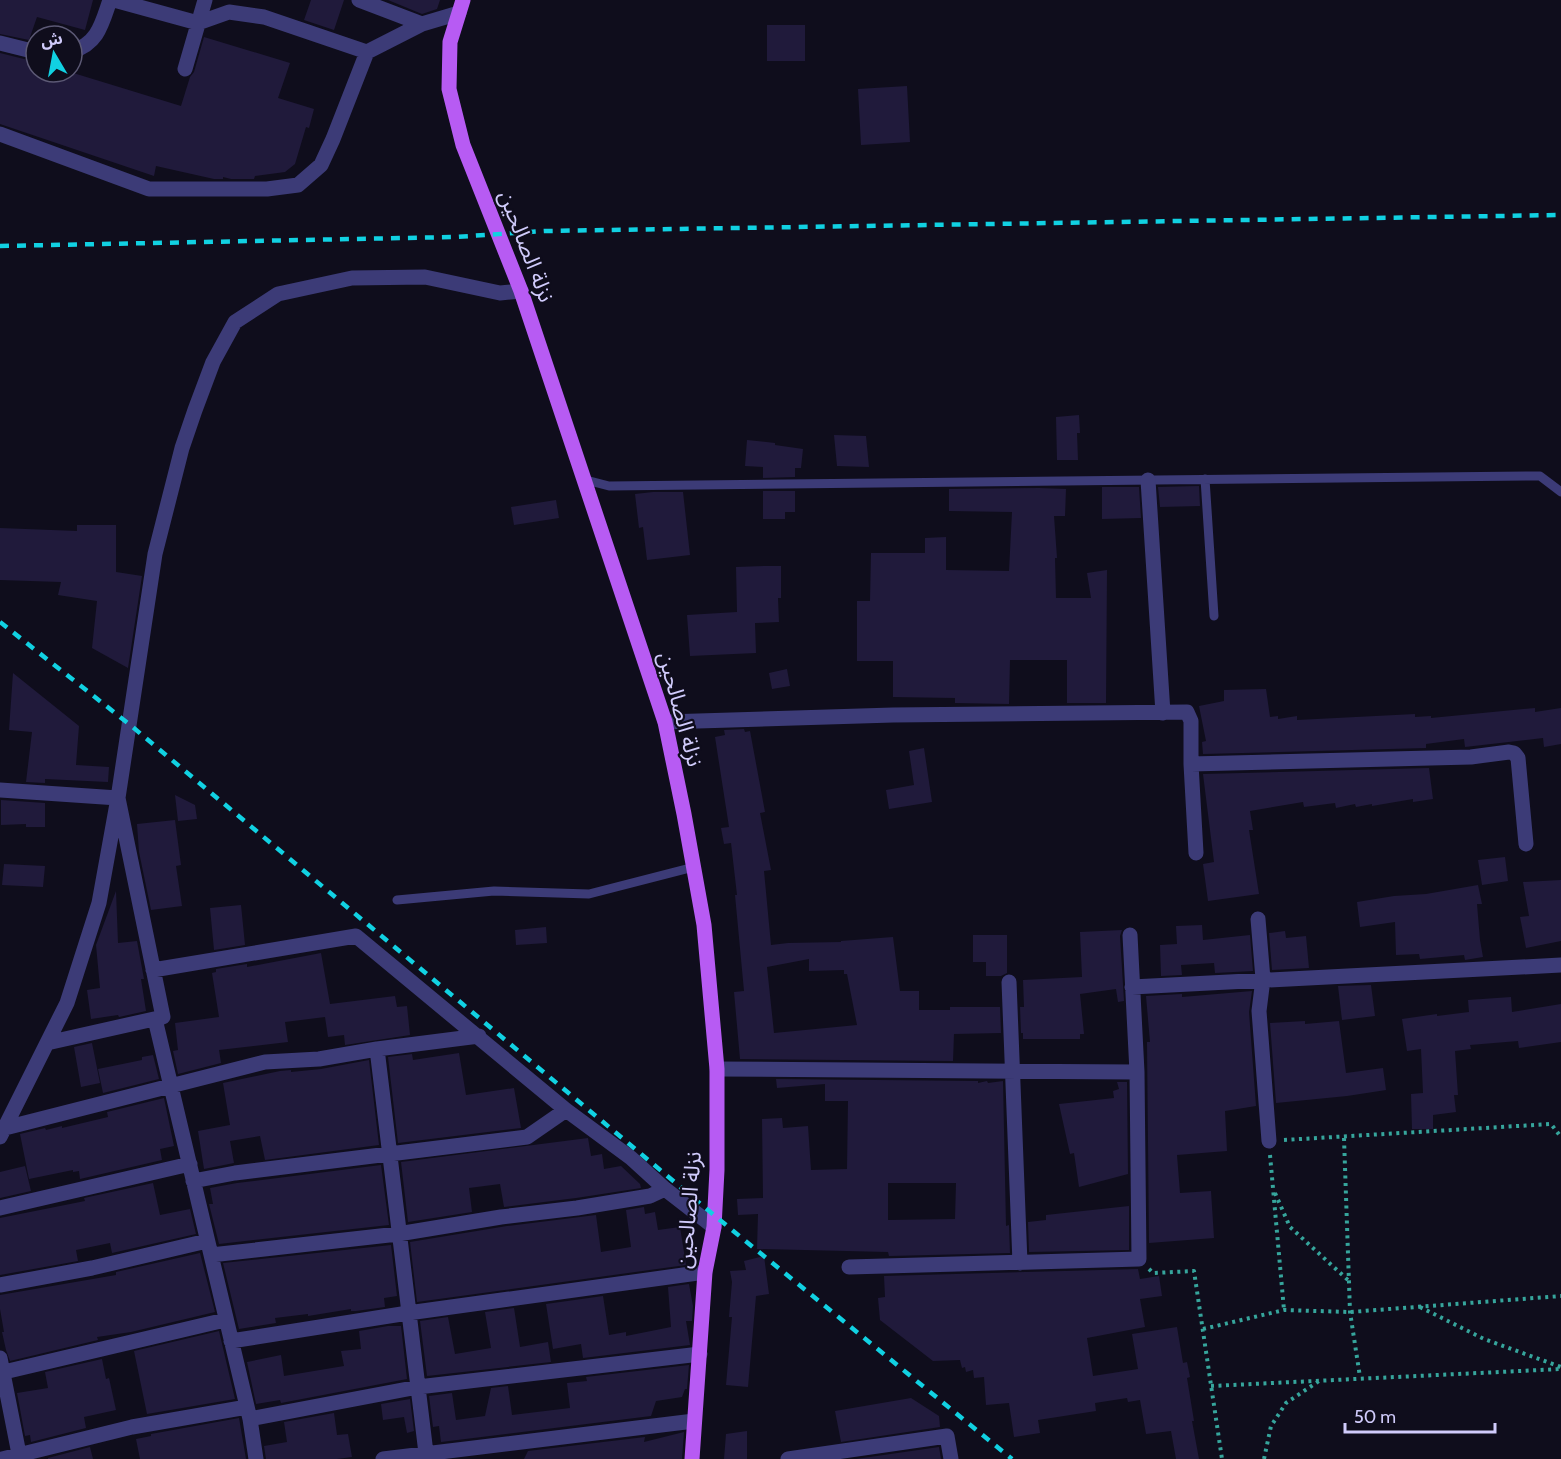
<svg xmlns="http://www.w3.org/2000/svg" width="1561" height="1459" viewBox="0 0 1561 1459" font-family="Cabin,'Noto Sans Arabic',sans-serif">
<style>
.building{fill:#201a3b;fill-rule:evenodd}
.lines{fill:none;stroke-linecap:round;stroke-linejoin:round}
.path{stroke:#36a59c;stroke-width:4;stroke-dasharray:3 4.5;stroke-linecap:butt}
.service{stroke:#3c3b77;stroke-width:9}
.minor{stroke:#3c3b77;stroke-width:15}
.primary{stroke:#b75bf3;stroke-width:15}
.rail{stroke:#11d1e2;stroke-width:4.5;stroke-dasharray:9 8;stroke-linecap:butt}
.labels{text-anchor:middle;stroke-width:4.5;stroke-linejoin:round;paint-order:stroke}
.street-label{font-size:22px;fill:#d0cbfb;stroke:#0f0d1c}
</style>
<rect width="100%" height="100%" fill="#0f0d1c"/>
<path class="building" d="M0,0H93L85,30L37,17L29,40L0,34Z
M311,0H344L334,30L304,20Z
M388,0H440L437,9L422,14Z
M767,25H805V61H767Z
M204,37L290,63L278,98L314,109L309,128L306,127L295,164L285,172L255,176L254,179H231L223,177V179H214L156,166L154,176L0,124V53L36,62V72H70L181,106L190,77L194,72Z
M907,86L910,142L861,145L858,89Z
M1079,415L1080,433H1077L1078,460H1057L1056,417Z
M834,435L866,436L869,467L837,466Z
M747,440L775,443V445L803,449L801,468H795V477L763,478V467L745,466Z
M1199,486L1200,506L1160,507L1158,487Z
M1102,487H1139L1141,518L1102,519Z
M1039,488L1066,489L1065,516H1054L1057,558H1055L1056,598H1091L1087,573L1107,570L1106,703H1067V660H1010L1009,704L955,703V698L893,697V661H857V601H870L871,553H925V538L946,537V570L1009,571L1012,512L949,511V489Z
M763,491H795V512H785V519H763Z
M653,492H683L690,555L647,560L643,527L639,528L635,494Z
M556,500L559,518L514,525L511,507Z
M77,525H116V572L142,576L128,668L92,648L97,601L58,595L61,582L0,580V528L77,531Z
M765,566H781V598H778L779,622L755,623L756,653L690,656L687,615L737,612L736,567Z
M787,669L790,686L772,689L769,673Z
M13,673L79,726L76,765L109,767L108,782L45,779V783L26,782L32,732L9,730Z
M1266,689L1270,717L1278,716V719L1297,716V720L1415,714V717L1431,716V718L1535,708V712L1561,708V744L1544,747L1543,738L1465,747L1464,739L1426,744V748L1203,754L1202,742L1206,741L1199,706L1224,701V690Z
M744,729L745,732L750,731L765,812L760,813L771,870L764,871L771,945L788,943L841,942V941L893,937L900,991H919V1010H950V1007H1000L1001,1033L954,1034L953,1061L740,1059L734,992L744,991L735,895H737L731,843L724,844L721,828L729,827L715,737L725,735L724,730ZM809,959V971L844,970V974H847L857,1025L774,1033L767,967Z
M924,748L932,802L889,809L886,790L914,785L909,751Z
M1429,768L1433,799L1413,802V799L1372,806V804L1356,807L1355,804L1336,808L1335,803L1304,807L1303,802L1250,811L1253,830H1249L1259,894L1208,901L1203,864L1214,862L1203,774Z
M175,795L195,805L197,819L178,821Z
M1,800L45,803V827H26V824L1,825Z
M175,820L181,865L176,866L182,906L151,910L139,852L137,824Z
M1505,857L1508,881L1482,885L1478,860Z
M4,864L45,866L43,887L2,885Z
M1561,880V941L1526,948L1520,917L1529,916L1523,882Z
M1478,885L1482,904H1477L1480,940L1483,957L1465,960L1464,955L1420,959L1419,954L1396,955L1395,922L1360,927L1357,902L1394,896L1426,894Z
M116,891L118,943L137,941L144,979H141L146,1011L119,1017L118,1015L91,1019L87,990L100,988L96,945Z
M241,905L245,945L214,950L210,908Z
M1202,925L1203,940L1250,935L1253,971L1215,973L1214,963L1181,965L1182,975L1161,976L1160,945L1177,944L1176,926Z
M546,927L547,943L516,945L515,930Z
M1122,930L1120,936L1124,1001L1118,1002L1116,989L1080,994L1084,1034H1080V1039H1023V1033H1021L1020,1007H1024L1023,980L1082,977L1080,932Z
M1285,931L1286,938L1306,936L1309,968L1272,970L1269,933Z
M973,935H1007V973L1001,976H986V962H973Z
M321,953L330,1004L395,996L397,1007L407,1006L410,1035L345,1045L344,1035L328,1037L325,1017L285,1022L288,1042L219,1050L221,1063L178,1074L173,1051L178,1050L175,1023L219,1017L212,973L216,972V969L247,964V967Z
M1371,985L1375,1016L1342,1020L1338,986Z
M1252,991L1249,1012L1256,1106L1225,1111L1227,1151L1177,1155L1180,1193L1211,1191L1214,1238L1149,1243L1147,1042H1150L1146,996L1182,994V997Z
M1511,997L1512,1012L1561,1004V1042L1519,1048L1518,1041L1470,1045L1471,1049L1455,1051L1458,1095H1454L1456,1112L1433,1115V1129H1412L1411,1094L1423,1093L1421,1049L1407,1051L1402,1019L1437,1014V1016L1469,1012L1468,1000Z
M1305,1021V1024L1339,1021L1346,1073L1383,1068L1386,1090L1347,1096L1276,1103L1270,1023Z
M92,1043L100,1083L81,1087L74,1047Z
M459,1053L466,1095L514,1088L521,1128L398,1143L388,1057L412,1054L413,1060Z
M153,1055L159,1079L103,1093L98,1069L142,1060V1057Z
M369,1060L379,1145L265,1160L260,1136L230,1141L234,1163L204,1169L198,1131L230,1125L223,1083L280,1071L291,1070V1072L321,1069Z
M776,1079L978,1081V1083L987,1081L988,1083L1003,1081L1006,1226L1009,1225L1010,1253L889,1256L888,1252L757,1249L758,1214L738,1215L737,1199L763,1198L762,1119L782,1118L783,1128L808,1126L811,1170L847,1169L848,1101H825V1084L777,1088ZM888,1183H956L955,1219L888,1220Z
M1117,1082H1127L1128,1174L1079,1187L1074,1153L1070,1154L1059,1104L1114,1098L1113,1091L1119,1089Z
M164,1098L174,1146L160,1149L162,1160L80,1179L79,1171L73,1172V1170L29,1179L20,1134L45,1128L46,1130L62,1126V1128L108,1117L107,1112Z
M588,1138L591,1156L602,1154L604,1169L621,1166L640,1184L641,1188L576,1198L504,1207L500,1184L469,1188L472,1212L408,1222L401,1162Z
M381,1165L389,1225L219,1244L209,1204H213L210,1188L237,1183Z
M25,1166L31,1191L0,1198V1172Z
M153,1183L160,1215L190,1209L196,1234L112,1253L110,1243L76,1250L78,1261L0,1275V1218L85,1201L84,1198Z
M1129,1206V1250L1029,1252L1028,1222L1046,1220V1215Z
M644,1207L645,1214L655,1212L658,1230L680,1227L686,1265L417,1302L410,1242L507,1226L596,1215L601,1252L631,1247L626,1210Z
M391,1245L397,1296L384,1298L385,1307L356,1311H351V1309L308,1316V1314L275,1318L276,1323L239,1329L223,1263Z
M200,1253L215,1312L131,1332L97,1337L98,1340L10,1361L6,1350L2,1332H4L0,1309V1295L116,1275V1272Z
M764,1256L769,1294L756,1296L748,1387L726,1385L732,1317H729L732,1282L730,1271L746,1270L744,1261Z
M1138,1269L1140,1279L1159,1276L1162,1296L1140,1299L1145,1327L1087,1338L1093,1376L1138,1369L1132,1334L1177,1327L1183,1363L1187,1362L1190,1377L1187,1378L1194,1421H1192L1199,1459H1176L1171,1431L1146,1434L1140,1400L1128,1402L1127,1398L1095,1403L1096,1411L1038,1420L1040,1433L1014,1437L1009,1403L986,1405L984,1377L974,1378L973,1370L966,1372L965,1367L962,1368L960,1360L933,1361L880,1320L878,1298L885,1297L884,1276Z
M689,1284L693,1306L692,1321H686L690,1345L583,1358L581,1344L553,1349L546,1304L603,1296L609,1335L626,1332V1336L671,1327L668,1287Z
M514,1308L520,1347L548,1342L551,1362L427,1376L420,1321L448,1317L455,1354L491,1348L485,1312Z
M388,1326H401L407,1379L281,1403L280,1400L256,1404L247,1362L281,1355L284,1376L344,1366L341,1351L361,1349L359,1331Z
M219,1331L235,1399L147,1414L134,1351Z
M102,1359L106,1379L109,1378L116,1410L84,1417L86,1428L31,1442L30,1435L25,1436L17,1393L48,1388L45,1372Z
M689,1365L687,1389H685L682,1397L656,1401L651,1416L441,1442L439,1426L433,1427L429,1396L452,1393L456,1420L485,1416L491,1388L508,1386L512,1415L570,1408L567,1383L587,1381L586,1377Z
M911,1398L939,1416L940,1427L841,1442L835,1411Z
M410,1399L414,1431L407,1433L404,1417L383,1420L381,1404Z
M334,1413L337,1435L348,1434L352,1457L337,1459H266L264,1446L287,1442L284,1422Z
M239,1418L246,1459H140L136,1439L151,1436V1434Z
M747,1431V1459H724L726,1434Z
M684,1432L682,1459H524L528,1451L645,1437L644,1442Z
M90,1447L93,1459H48V1458Z
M939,1447L941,1459H856Z"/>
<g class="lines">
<path class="path" d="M1344,1138L1350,1312L1360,1377
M1284,1140L1551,1124L1561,1137
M1270,1155L1284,1310
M1275,1193L1290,1227L1349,1281
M1149,1269L1153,1273L1194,1271L1222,1459
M1420,1307L1484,1339L1561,1367
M1203,1329L1284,1310L1350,1312L1561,1296
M1211,1386L1561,1369
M1264,1459L1271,1426L1286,1403L1319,1381"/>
<path class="service" d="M1205,479L1214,616
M586,480L609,486L1528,476H1540L1561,492
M397,900L494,891L589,894L694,867"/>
<path class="minor" d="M114,0L198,23L229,12L264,17L367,52
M359,0L422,24
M0,43L36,52
M72,51C98,44 102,23 110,0
M185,69L205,0
M0,134L149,189H267L298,185L321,165L333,139L367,52L422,24L459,13
M1148,480L1163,713
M665,722L893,715L1187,712L1191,721V764L1471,757L1509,752L1514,753L1518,758L1526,844
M1191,764L1196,853
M0,790L118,798L163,1017L47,1043
M1258,919L1263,979L1259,1011L1269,1141
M153,970L356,936L566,1110L631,1158L665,1189L714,1227
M1009,982L1020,1263
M1132,987L1561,965
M155,1019L250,1419L256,1459
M377,1049L426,1453
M717,1069L1137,1072
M5,1128L265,1062L319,1059L377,1049L479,1036
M0,1137L67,1003L99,903L118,798L155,554L182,448L195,410L213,362L235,322L278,294L352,278L425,277L500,293L521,291
M193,1181L235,1173L527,1137L566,1110
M0,1208L190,1164
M211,1255L398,1234L501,1217L577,1208L650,1196L665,1189
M849,1267L1139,1259L1137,1072L1130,935
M0,1285L92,1268L207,1241
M231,1341L408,1313L705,1272
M0,1358L20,1459
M0,1373L225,1320
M250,1419L418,1387L700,1354
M2,1459L132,1427L247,1407
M383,1459L694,1421
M788,1459L947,1436L951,1459"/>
<path class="primary" d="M463,0L450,42L449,89L463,145L521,291L665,722L684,814L704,925L717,1069V1170L714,1227L705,1272L692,1459"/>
<path class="rail" d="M0,246L455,237L545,231L1561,215
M0,622L129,724L715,1216L1012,1459"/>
</g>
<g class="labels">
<g class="street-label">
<text transform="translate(527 246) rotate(69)" y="8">نزلة الصالحين</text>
<text transform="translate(681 709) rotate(75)" y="8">نزلة الصالحين</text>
<text transform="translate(688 1210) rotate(-85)" y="8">نزلة الصالحين</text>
</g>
</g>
<g transform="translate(54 54) rotate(350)"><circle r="28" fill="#0f0d1c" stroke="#5c5975" stroke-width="1.5"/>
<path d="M0-4.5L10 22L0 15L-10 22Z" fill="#11d1e2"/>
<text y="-9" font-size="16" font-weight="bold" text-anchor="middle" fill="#d0cbfb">ش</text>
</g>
<path d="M1345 1423v9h150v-9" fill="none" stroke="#d0cbfb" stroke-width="3"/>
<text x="1354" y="1423" font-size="18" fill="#d0cbfb" stroke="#0f0d1c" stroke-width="4.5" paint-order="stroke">50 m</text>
</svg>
